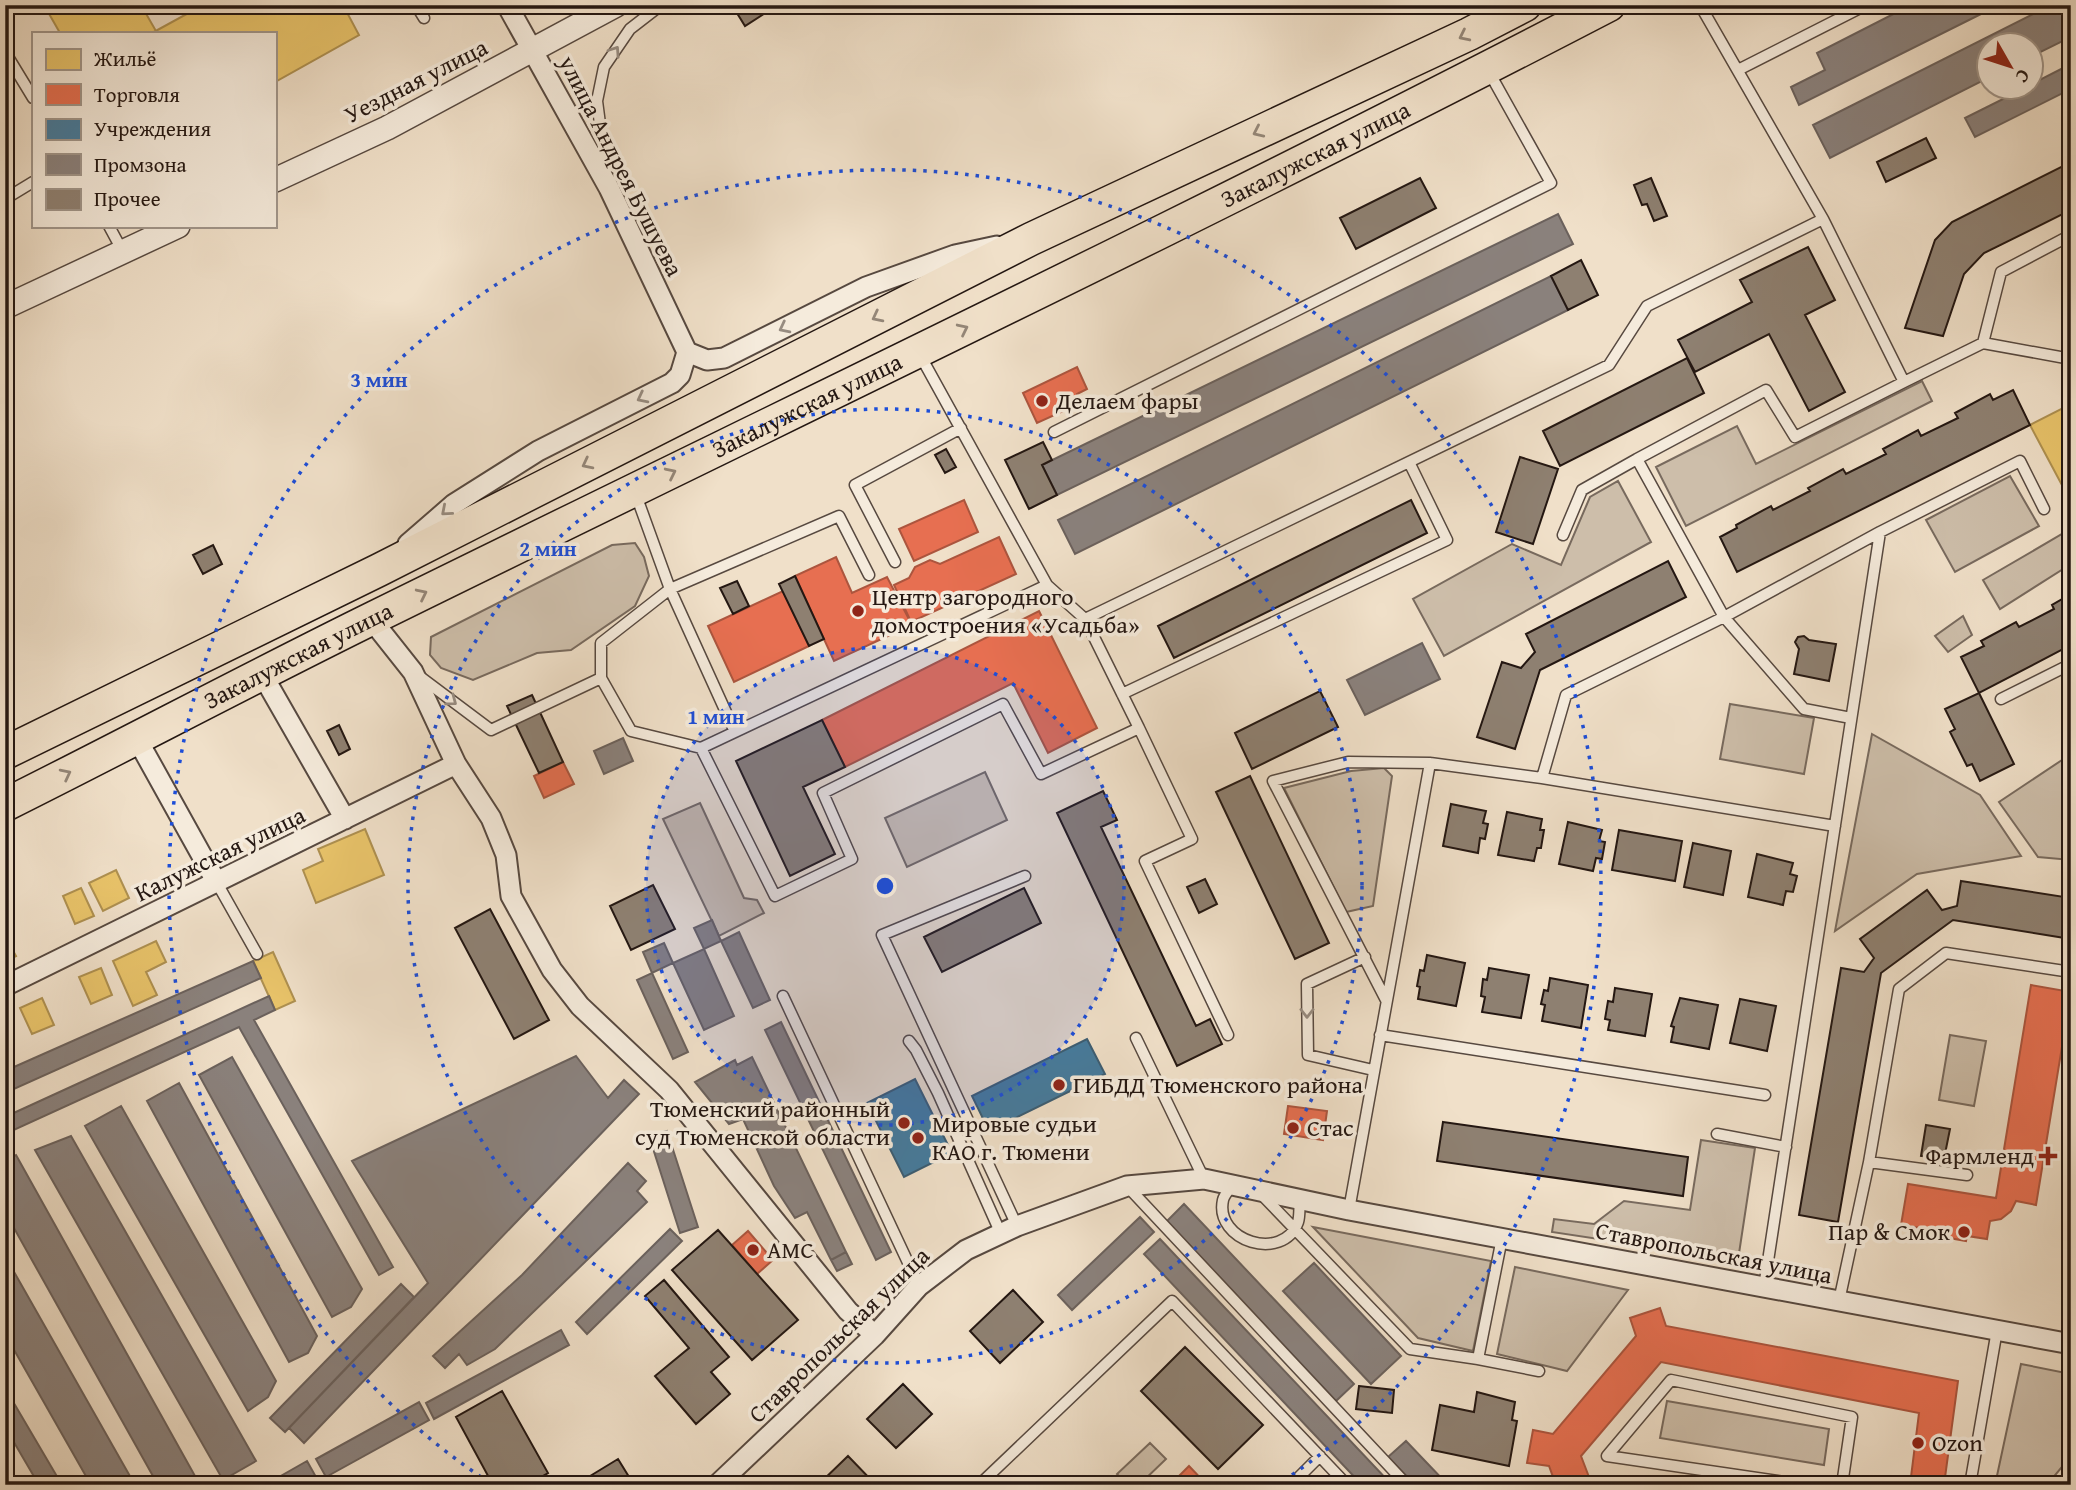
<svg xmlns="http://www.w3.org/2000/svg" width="2076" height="1490" viewBox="0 0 2076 1490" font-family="'Gentium Book Plus',serif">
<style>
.green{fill:#cdbeaa;stroke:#786a5e;stroke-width:2}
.homes{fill:#e9c46a;stroke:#ae9050;stroke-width:2}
.shops{fill:#e76f51;stroke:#ac553e;stroke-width:2}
.public{fill:#457b9d;stroke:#3b5d73;stroke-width:2}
.industry{fill:#8a817c;stroke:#6b615c;stroke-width:2}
.building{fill:#8e8071;stroke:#241712;stroke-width:2}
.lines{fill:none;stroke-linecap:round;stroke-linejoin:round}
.service-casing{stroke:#574940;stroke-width:13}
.minor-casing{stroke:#574940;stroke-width:23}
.tertiary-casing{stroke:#574940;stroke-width:26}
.trunk-casing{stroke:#241712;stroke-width:35}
.service{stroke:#f5ebdc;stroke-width:10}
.minor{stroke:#f5ebdc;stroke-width:19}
.tertiary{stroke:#f5ebdc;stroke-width:23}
.trunk{stroke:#f0e0c9;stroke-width:32}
.oneway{stroke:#948677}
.oneway2{stroke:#978c81}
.ring{fill:none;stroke:#1d4ed8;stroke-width:3.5;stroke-dasharray:3.5 7}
.poi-dot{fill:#8f2418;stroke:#f5ebdc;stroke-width:2.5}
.labels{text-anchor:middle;stroke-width:7;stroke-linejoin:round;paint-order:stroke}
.street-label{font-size:24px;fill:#241712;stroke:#f5ebdc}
.poi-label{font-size:24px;fill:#241712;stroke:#f5ebdc;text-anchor:start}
.centre{fill:#1d4ed8;stroke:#f5ebdc;stroke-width:3.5}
.ring-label{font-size:21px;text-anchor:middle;font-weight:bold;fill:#1d4ed8;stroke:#f5ebdc;stroke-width:7;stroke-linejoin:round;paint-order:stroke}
</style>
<rect width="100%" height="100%" fill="#f0e0c9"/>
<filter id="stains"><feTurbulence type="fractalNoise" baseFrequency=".00286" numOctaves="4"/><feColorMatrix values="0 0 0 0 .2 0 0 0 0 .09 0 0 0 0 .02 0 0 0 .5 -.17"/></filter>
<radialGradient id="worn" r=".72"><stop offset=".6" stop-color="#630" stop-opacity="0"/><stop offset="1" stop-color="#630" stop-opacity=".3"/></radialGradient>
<path class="green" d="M1922,381L1932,401L1686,526L1656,467L1737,426L1756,464Z
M2010,476L2039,526L1955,572L1926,520Z
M1618,481L1651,542L1444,656L1413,599L1512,544L1561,565L1590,497Z
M2062,534L2071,552V564L2000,609L1983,580Z
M635,543L644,557L649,576L635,606L571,650L537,653L473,680L441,668L430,655L431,637L612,545Z
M1963,616L1972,635L1948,652L1935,636Z
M1730,704L1814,718L1804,774L1720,759Z
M1872,734L1980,795L2021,856L1917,874L1835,931Z
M2071,754V860L2038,857L1999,802Z
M1384,768L1392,776L1373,906L1346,912L1284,788L1351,771Z
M985,772L1007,820L907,867L885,818Z
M700,803L744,898L757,900L764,913L719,936L663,819Z
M1950,1035L1986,1041L1974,1106L1939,1100Z
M1701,1140L1755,1148L1738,1260L1552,1232L1554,1219L1594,1224L1624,1201L1690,1210Z
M1313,1227L1491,1261L1473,1351L1418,1338Z
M1515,1267L1628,1290L1567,1371L1497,1354Z
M2021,1364L2071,1374V1456L2047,1485H1995Z
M1667,1401L1829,1429L1824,1465L1660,1438Z
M1150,1443L1166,1459L1139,1485H1127L1117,1474Z"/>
<path class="homes" d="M44,5H141L156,31L152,33H60Z
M203,5H343L359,35L275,82V33H152Z
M2067,406L2071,413V502L2030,425Z
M365,829L384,875L316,903L303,870L323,861L318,849Z
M116,870L129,898L103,911L89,883Z
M81,888L94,916L75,924L63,896Z
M5,936L16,956L5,962Z
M156,941L166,962L146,972L157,995L133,1006L113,961Z
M273,952L295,1001L275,1010L253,961Z
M101,968L112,995L91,1004L79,977Z
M42,998L54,1025L32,1034L20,1008Z"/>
<path class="shops" d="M1077,367L1087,389L1077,394L1081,403L1037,423L1023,393Z
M964,500L978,532L914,561L899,529Z
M999,537L1016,574L911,622L894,585L909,578L915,567L930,560L940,564Z
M836,557L852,593L887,577L912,625L834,661L795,576Z
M783,591L809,646L734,682L708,626Z
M1039,611L1097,728L1048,753L1013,683L845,767L822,720Z
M563,762L574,784L544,798L534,776Z
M2031,985L2071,992L2036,1205L2016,1201L2011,1211L2001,1219L1990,1221L1987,1239L1967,1236L1966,1241L1921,1233L1922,1228L1901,1225L1908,1184L1996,1198Z
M1288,1106L1327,1111L1323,1140L1284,1134Z
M748,1231L773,1260L757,1274L732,1245Z
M1660,1308L1666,1326L1958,1381L1944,1485H1910L1919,1413L1661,1362L1581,1456L1592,1485H1556L1549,1466L1527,1463L1533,1430L1553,1434L1636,1336L1630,1318Z
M1189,1466L1207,1485H1170Z"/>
<path class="public" d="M1087,1039L1105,1074L989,1131L972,1096Z
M915,1079L952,1153L904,1177L867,1103Z"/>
<path class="industry" d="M1911,5H1999L1799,105L1791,87L1825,70L1817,53Z
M2051,5H2071V37L2030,57V46H1988V78L1830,158L1813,125Z
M2071,64V89L1975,137L1965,118L2025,88H2030V85Z
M1558,214L1573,244L1057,495L1042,465Z
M1551,276L1568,310L1075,554L1058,520Z
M1422,643L1440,679L1365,715L1347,680Z
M623,738L633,761L604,774L594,751Z
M712,920L721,941L704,949L694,928Z
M739,932L770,1000L753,1008L721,941Z
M664,943L673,963L652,973L643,952Z
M704,949L734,1016L704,1030L673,963Z
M253,961L261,978L5,1093V1071Z
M652,973L688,1052L673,1059L637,980Z
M269,996L275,1010L254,1020L393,1267L379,1275L239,1027L5,1134V1117Z
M781,1022L891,1252L876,1260L765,1030Z
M576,1056L608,1098L624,1080L639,1094L304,1443L289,1428L428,1283L352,1161Z
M232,1057L362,1289L351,1307L332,1317L199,1075Z
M752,1057L846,1252L831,1260L807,1212L795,1218L774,1186L743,1119L729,1124L695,1082L735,1060L737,1065Z
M179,1083L317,1336L308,1353L289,1362L147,1101Z
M121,1106L276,1381L268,1397L248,1411L85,1126Z
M667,1131L698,1227L680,1233L649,1136Z
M71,1136L256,1461L223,1480L35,1150Z
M16,1155L200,1485H158L5,1212V1161Z
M628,1163L646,1181L637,1191L647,1202L495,1349L467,1365L459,1354L445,1368L433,1356L522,1275Z
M1184,1204L1354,1384L1336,1401L1167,1221Z
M1140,1217L1154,1232L1072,1310L1058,1295Z
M670,1229L682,1241L587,1334L576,1322Z
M1160,1239L1392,1485H1362L1144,1254Z
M846,1252L852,1264L837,1271L831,1260Z
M5,1256L135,1485H91L5,1334Z
M1314,1263L1401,1356L1371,1384L1283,1291Z
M401,1284L414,1297L285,1432L270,1418Z
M561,1330L569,1345L434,1419L426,1403Z
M5,1388L62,1485H39L5,1427Z
M419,1402L429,1420L326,1477L316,1459Z
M1406,1441L1448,1485H1415L1388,1457Z
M307,1461L316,1477L302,1485H265Z"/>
<path class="building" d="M732,5H778L745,26Z
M1926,138L1936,158L1886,182L1877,162Z
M2071,162V210L1984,253L1964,274L1943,336L1905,328L1935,240L1952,222Z
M1420,178L1436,208L1356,249L1340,218Z
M1651,178L1667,216L1654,221L1647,204L1642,205L1634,185Z
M1808,247L1835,300L1805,315L1845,392L1809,411L1769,334L1695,372L1678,340L1752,302L1740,280Z
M1581,260L1598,295L1568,310L1551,276Z
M1687,358L1704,393L1560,466L1543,431Z
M2013,390L2030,425L1737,572L1720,537L1737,528L1736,525L1771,506L1773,510L1810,491L1808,488L1843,469L1846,474L1886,454L1883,449L1918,430L1921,436L1958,418L1955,413L1990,394L1993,400Z
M1043,442L1052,460L1042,465L1057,495L1029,509L1005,460Z
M946,449L956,467L945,473L935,455Z
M1520,457L1558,469L1533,544L1496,532Z
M1411,500L1427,533L1174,658L1158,626Z
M213,545L222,564L203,574L193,555Z
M1668,561L1686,597L1540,670L1515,749L1477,737L1502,662L1521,668L1535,652L1526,634Z
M795,576L824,639L809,646L779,584Z
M737,581L749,606L733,614L720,588Z
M2071,594V645L1979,693L1961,657L1984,646L1981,641L2016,622L2019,627L2054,609L2052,605Z
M1804,636L1809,640L1836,644L1829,681L1794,674L1799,649L1795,642L1798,637Z
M1320,691L1338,727L1252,769L1235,733Z
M1979,693L2014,764L1980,781L1972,764L1967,766L1950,732L1955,729L1945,709Z
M532,695L563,762L539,773L507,706Z
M822,720L845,767L803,787L835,854L790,876L736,761Z
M339,725L350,749L339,755L327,731Z
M1250,776L1329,943L1295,959L1216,792Z
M1103,791L1117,820L1101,827L1196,1026L1210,1019L1222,1044L1177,1066L1057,813Z
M1451,804L1486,811L1483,823L1488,824L1485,839L1480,838L1478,853L1443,846Z
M1507,812L1542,819L1540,830H1544L1541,848H1537L1534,861L1498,855Z
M1568,822L1602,830L1599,841L1605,842L1602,859L1596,858L1593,871L1559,864Z
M1619,830L1682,841L1675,881L1612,870Z
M1693,843L1731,851L1723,895L1684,887Z
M1757,854L1793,863L1790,874L1797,876L1793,892L1786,891L1783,905L1748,897Z
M1205,879L1217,904L1199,913L1187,887Z
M1961,881L2071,898V939L1953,920L1881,973L1838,1222L1799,1215L1841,968L1864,972L1874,958L1860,939L1927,890L1942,910L1957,906Z
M653,885L675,929L631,950L610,906Z
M1024,888L1041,923L942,972L924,937Z
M490,909L549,1020L514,1039L455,928Z
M1427,955L1465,963L1456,1006L1418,999L1420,987L1417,986L1420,970L1424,971Z
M1489,968L1529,975L1521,1018L1482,1012L1485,997L1481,996L1483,979L1487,980Z
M1550,978L1588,985L1581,1028L1542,1021L1545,1005L1541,1004L1544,990L1548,991Z
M1615,988L1652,994L1645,1036L1608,1030L1610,1020L1605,1019L1608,1001L1613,1002Z
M1680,998L1718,1005L1709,1049L1671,1042L1674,1027L1671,1026Z
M1740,999L1776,1006L1767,1051L1730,1043Z
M1443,1122L1688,1157L1683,1196L1437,1161Z
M1926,1125L1950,1129L1944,1159L1921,1156Z
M718,1230L798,1320L752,1360L672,1270Z
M664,1280L729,1357L711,1372L730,1394L696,1424L655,1376L689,1348L645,1296Z
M1013,1290L1043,1322L1000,1363L970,1331Z
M1185,1347L1263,1425L1218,1469L1141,1391Z
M903,1384L932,1414L896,1448L867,1419Z
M1359,1386L1394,1390L1392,1413L1356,1409Z
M502,1391L548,1473L527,1485H493L456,1417Z
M1477,1392L1515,1402L1512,1420L1517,1421L1509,1466L1432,1450L1440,1405L1474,1412Z
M848,1456L876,1485H818Z
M618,1459L634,1485H577V1484Z"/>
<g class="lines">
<g class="service-casing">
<path id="service" d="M416,5L424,18
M1700,5L1823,219L1904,382L1795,437L1766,390L1637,459L1724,617L1804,709L1851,718
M5,52L33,98
M1738,70L1866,5
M606,170L597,101L604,67L630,29L661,5
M5,199L33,182
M109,226L123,252
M1983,343L2071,359
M1904,382L1983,343L2001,272L2071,235
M1054,432L1551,183L1489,72
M636,495L670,589L601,643V678L631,731L701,748L775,896L852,859L823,793L1003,704L1041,774L1139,728L1085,619L1047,585L920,355
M1563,535L1582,490L1637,459
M895,562L855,485L961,428
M1085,619L1609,365L1647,306L1823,219
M419,676L491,730L601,678
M1122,694L1447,540L1409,462
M2001,699L2071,664
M1139,728L1192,839L1145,861L1228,1035
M735,732L670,589L839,516L869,575
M701,748L1047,585
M1542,778L1566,695L1724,617L1880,532L2020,461L2044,509
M217,883L257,954
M1365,957L1307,984L1308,1055L1373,1070
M783,996L919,1286
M1386,1000L1273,781L1348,762L1430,763L1542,778L1835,826
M1380,1035L1765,1095
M1136,1038L1204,1179
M909,1041L916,1050L938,1093L1001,1234
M1717,1134L1786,1147
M1869,1162L1967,1175
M1127,1186L1407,1485
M1232,1186C1229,1190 1224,1195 1223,1200C1214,1241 1283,1263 1298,1222C1300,1216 1299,1207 1300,1200
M1262,1195L1410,1349L1478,1359
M1349,1210L1430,763
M1017,1226L882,935L1025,876
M1502,1238L1478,1359L1539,1371
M1764,1287L1880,532
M1839,1301L1869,1162L1899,989L1946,953L2071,972
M979,1485L1172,1301L1347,1485
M1291,1485L1320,1456
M1805,1485L1607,1456L1671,1380L1852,1417L1842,1485
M1970,1485L1997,1330"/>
</g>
<g class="minor-casing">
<path id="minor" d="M507,5L609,188L687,352
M687,352L707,360L724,358L866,287L955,255L997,246
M408,544L454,504L538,451L672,383L680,375L687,352
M371,619L413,672L456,764L491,818L506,855L511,896L552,970L580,1006L669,1090L848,1311L875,1335
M262,674L345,819
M137,739L217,883
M5,986L456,764
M717,1485L875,1335L919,1286L966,1250L1017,1226L1127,1186L1204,1179L1349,1210L2071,1344"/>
</g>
<g class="tertiary-casing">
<path id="tertiary" d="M275,180L387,128L616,5
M5,307L178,226"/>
</g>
<g class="trunk-casing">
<g id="trunk">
<path d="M5,753L379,570L1031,239L1469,34L1525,5"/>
<path id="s1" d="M5,805C129,743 251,678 375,617C787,414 1201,217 1609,5"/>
</g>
</g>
<use href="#service" class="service"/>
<use href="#minor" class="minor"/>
<use href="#tertiary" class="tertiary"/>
<use href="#trunk" class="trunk"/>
</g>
<defs><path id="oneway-chevron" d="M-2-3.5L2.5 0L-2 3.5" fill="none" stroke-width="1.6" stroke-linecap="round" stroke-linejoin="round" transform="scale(1.75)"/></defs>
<g class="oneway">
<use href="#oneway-chevron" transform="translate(1464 36) rotate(154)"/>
<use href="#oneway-chevron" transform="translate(1258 132) rotate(155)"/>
<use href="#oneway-chevron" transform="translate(877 317) rotate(153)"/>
<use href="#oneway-chevron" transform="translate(963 329) rotate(-26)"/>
<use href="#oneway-chevron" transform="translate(587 464) rotate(153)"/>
<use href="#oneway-chevron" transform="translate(671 473) rotate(-26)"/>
<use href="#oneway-chevron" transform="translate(422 594) rotate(-26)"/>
<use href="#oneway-chevron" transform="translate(66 774) rotate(-27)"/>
</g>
<g class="oneway2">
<use href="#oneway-chevron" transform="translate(615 51) rotate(-56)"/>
<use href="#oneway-chevron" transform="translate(784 328) rotate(153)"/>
<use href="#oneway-chevron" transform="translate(642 398) rotate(153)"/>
<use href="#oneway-chevron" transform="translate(446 511) rotate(139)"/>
<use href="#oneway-chevron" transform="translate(452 701) rotate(37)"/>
<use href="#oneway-chevron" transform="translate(1307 1013) rotate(90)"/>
</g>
<circle cx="885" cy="886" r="239" fill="#1d4ed8" fill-opacity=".12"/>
<g class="ring">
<circle cx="885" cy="886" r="239"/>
<circle cx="885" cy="886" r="477"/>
<path d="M490 1483A716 716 0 1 1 1280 1483"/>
</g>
<g class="poi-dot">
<circle cx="1042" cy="401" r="7"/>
<circle cx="858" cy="611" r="7"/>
<circle cx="1059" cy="1085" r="7"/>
<circle cx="904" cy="1123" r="7"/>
<circle cx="1293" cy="1128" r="7"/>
<circle cx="918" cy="1138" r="7"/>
<path d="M2044.5 1145.5h7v7h7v7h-7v7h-7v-7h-7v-7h7z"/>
<circle cx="1964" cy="1232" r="7"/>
<circle cx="753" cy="1250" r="7"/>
<circle cx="1918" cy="1443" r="7"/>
</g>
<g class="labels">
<g class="street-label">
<text transform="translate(416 81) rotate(-27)" y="8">Уездная улица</text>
<text dy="8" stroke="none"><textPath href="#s1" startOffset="1463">Закалужская улица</textPath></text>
<text transform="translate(621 166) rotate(63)" y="8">улица Андрея Бушуева</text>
<text dy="8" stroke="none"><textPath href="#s1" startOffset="896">Закалужская улица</textPath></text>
<text dy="8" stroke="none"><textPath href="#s1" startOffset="329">Закалужская улица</textPath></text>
<text transform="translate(220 854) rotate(-26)" y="8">Калужская улица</text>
<text transform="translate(1714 1253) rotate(11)" y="8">Ставропольская улица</text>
<text transform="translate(839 1335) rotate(-44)" y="8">Ставропольская улица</text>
</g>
<g class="poi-label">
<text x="1056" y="409">Делаем фары</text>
<text x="872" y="605">Центр загородного<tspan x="872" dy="28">домостроения «Усадьба»</tspan></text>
<text x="1073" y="1093">ГИБДД Тюменского района</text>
<text x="890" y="1117" text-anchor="end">Тюменский районный<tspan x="890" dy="28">суд Тюменской области</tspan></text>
<text x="932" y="1132">Мировые судьи<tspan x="932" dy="28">КАО г. Тюмени</tspan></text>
<text x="1307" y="1136">Стас</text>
<text x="2034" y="1164" text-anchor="end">Фармленд</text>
<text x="1950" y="1240" text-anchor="end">Пар &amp; Смок</text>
<text x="767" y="1258">АМС</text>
<text x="1932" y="1451">Ozon</text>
</g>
</g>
<circle cx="885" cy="886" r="10" class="centre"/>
<g class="ring-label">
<text x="379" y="387">3 мин</text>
<text x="548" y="556">2 мин</text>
<text x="716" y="724">1 мин</text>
</g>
<rect width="2076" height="1490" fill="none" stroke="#f0e0c9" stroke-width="28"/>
<rect x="7" y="7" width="2062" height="1476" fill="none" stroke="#241712" stroke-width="3.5"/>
<rect x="14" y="14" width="2048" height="1462" fill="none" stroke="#241712" stroke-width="2"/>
<rect x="32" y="32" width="245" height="196" fill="#f5ebdc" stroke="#a1968b" stroke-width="2"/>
<rect x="46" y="49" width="35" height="21" fill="#e9c46a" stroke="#a1968b" stroke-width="2"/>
<text x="94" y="66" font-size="21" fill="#241712">Жильё</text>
<rect x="46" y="84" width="35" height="21" fill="#e76f51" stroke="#a1968b" stroke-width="2"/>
<text x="94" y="102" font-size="21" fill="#241712">Торговля</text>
<rect x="46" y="119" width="35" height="21" fill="#457b9d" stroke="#a1968b" stroke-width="2"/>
<text x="94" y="136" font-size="21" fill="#241712">Учреждения</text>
<rect x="46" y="154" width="35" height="21" fill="#8a817c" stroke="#a1968b" stroke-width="2"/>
<text x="94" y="172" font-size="21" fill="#241712">Промзона</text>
<rect x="46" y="189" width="35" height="21" fill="#8e8071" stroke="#a1968b" stroke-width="2"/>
<text x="94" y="206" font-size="21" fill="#241712">Прочее</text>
<g transform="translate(2010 66) rotate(129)"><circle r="33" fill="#f5ebdc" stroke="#a1968b" stroke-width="2"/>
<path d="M0-5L12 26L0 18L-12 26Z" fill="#8f2418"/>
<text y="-10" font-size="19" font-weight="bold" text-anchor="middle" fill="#241712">С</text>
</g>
<rect width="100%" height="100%" filter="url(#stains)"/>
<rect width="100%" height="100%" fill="url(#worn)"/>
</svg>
